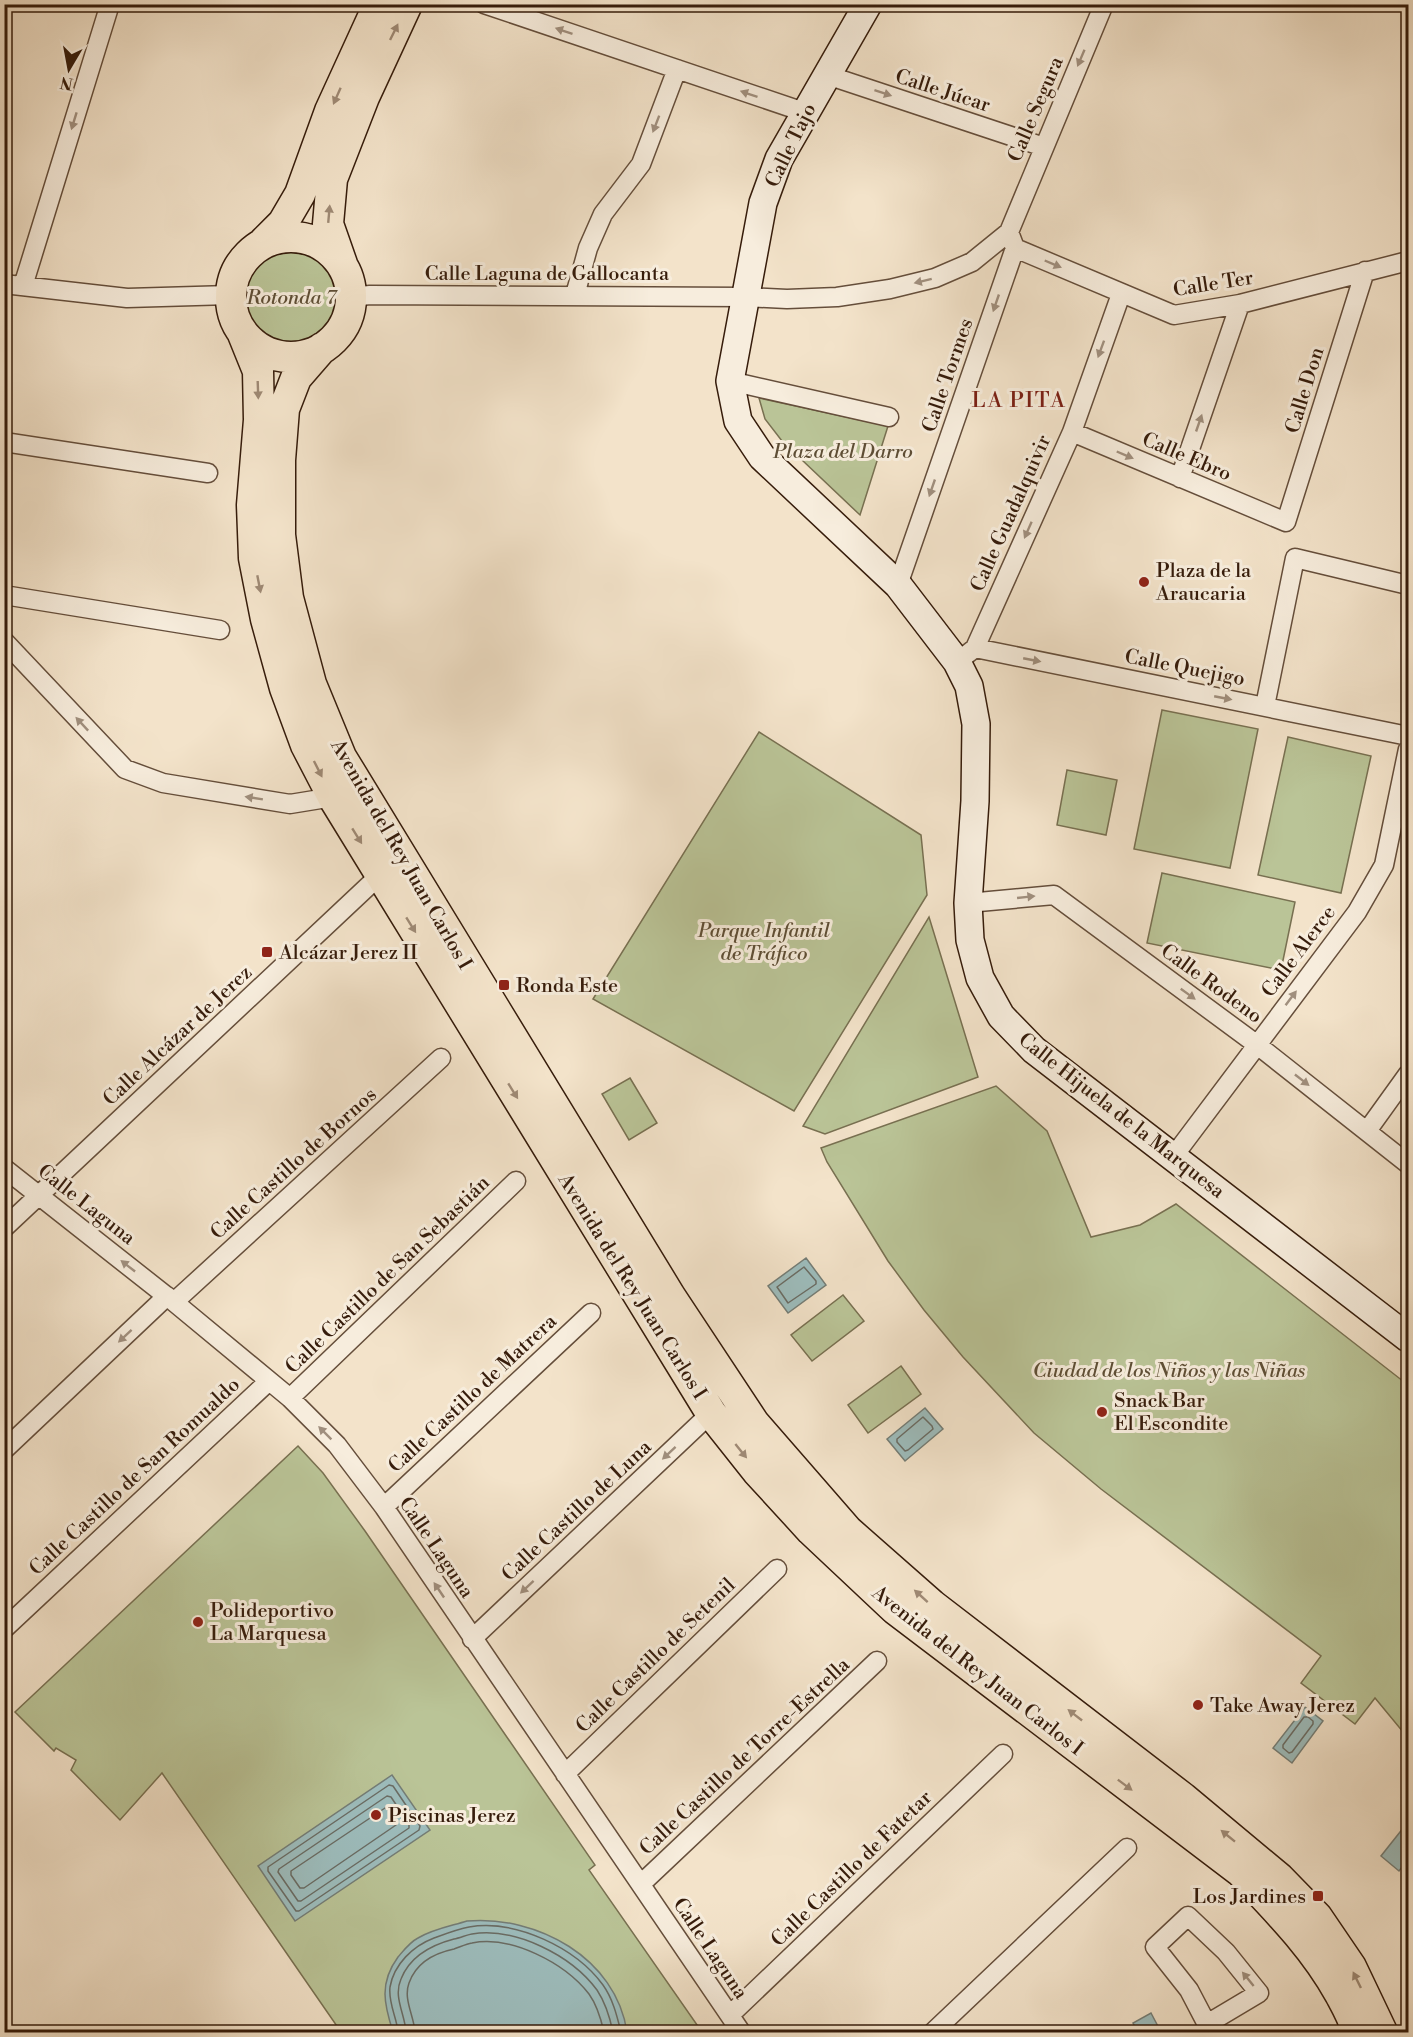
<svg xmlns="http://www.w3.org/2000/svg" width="1413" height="2037" viewBox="0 0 1413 2037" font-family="'Libre Bodoni',serif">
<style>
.green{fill:#bac497;stroke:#787051;stroke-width:1.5}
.water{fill:#9dbdbd;stroke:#747d76;stroke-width:1.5}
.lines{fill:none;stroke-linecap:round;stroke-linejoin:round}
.shore{stroke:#6a6c64;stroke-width:1.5}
.street-casing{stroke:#654e3b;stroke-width:21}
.secondary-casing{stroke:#361c0b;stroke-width:30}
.primary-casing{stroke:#361c0b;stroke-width:33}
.street{stroke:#f7eddd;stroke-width:18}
.secondary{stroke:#f7eddd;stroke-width:27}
.primary{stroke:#f3e3ca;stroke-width:30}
.oneway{fill:#a08f7e}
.oneway2{fill:#9e8974}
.poi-dot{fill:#8f2418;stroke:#f7eddd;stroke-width:2}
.labels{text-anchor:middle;stroke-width:6;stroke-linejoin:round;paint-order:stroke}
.street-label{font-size:20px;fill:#361c0b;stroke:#f7eddd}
.park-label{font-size:20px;font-style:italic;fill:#5e4e35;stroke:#f7eddd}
.poi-label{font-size:20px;fill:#361c0b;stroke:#f7eddd;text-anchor:start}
.neighbourhood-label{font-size:21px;letter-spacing:1.5px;fill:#7a1f14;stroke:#f7eddd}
</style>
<rect width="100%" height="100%" fill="#f3e3ca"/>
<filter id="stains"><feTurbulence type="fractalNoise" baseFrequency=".00333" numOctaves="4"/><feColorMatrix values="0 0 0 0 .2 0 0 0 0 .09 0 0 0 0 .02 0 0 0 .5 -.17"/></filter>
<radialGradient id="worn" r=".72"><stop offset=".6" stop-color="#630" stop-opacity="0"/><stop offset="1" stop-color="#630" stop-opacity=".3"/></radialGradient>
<path class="green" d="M243 297a48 48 0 1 1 96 0a48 48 0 1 1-96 0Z
M759,398L888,426L860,515L782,441L765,419Z
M1162,710L1258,729L1230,868L1134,849Z
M759,732L921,835L927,895L794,1111L593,999Z
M1288,737L1371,756L1341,893L1258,875Z
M1067,770L1117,780L1106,835L1057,825Z
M1162,873L1295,902L1281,970L1147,943Z
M929,917L978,1077L825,1134L803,1126Z
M630,1078L657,1123L629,1140L602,1094Z
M996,1086L1047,1131L1091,1237L1140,1225L1176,1204L1408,1385V1738L1375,1698L1355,1724L1301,1683L1321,1656L1101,1489L1034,1433L963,1357L924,1310L888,1261L827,1162L821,1148Z
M843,1295L864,1321L812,1361L791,1335Z
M901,1366L921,1394L868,1433L848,1405Z
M298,1446L323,1473L365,1531L595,1865L589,1870L702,2032H341L162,1773L120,1820L71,1770L76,1760L56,1748L54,1751L15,1712Z"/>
<path class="water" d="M806,1258L826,1285L788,1313L768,1286Z
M925,1408L943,1429L905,1461L887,1439Z
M1305,1707L1323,1721L1292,1763L1273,1748Z
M392,1775L430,1830L295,1921L258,1866Z
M1408,1822V1859L1399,1871L1381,1856Z
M467,1921C537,1915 616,1958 627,2032H393C384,2004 379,1983 398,1957C404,1950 410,1942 418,1938C433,1929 451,1926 467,1921Z
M1151,2013L1161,2032H1138L1133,2023Z"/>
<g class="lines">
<path class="shore" d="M804,1267L816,1281V1284L788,1303L777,1287Z
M923,1417L932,1426L933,1429L908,1450L905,1451L897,1442V1439Z
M1304,1717H1308L1313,1721V1724L1292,1752L1289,1753L1283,1748V1745Z
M389,1785L393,1786L420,1826L419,1830L299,1911H296L268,1871V1867Z
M387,1796L391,1797L409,1824V1828L301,1901H298L278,1872L279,1869Z
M385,1808C390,1810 398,1820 396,1825L304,1888H300L291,1875V1871Z
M398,2032C397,2018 388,2003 390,1987C394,1964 413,1946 434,1938C445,1934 458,1929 469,1927C516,1919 576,1948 603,1985C613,1999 617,2016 621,2032
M406,2032C405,2014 393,1997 401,1979C410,1956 431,1945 454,1939C460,1938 466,1935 472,1934C515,1927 571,1955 597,1990C605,2002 610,2018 613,2032
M415,2032C414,2016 403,1999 409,1983C416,1963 435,1953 454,1949C460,1947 466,1944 472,1943C511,1935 565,1963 589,1994C597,2005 601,2019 604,2032"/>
<g class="street-casing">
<path id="street" d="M484,4L804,112
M827,75L1044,147
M1009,232L1015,248L1174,315L1240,304L1408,261
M4,284L127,298L230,295
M23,286L110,4
M575,295L588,248L603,214L641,164L677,69
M351,297L370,295L744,297L787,299L837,297L890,289L935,278L972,262L1009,232L1104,4
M730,381L889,417
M1072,432L1286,522L1365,271
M4,442L208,473
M1180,478L1240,304
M898,585L1015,248
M4,595L220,630
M4,641L125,769L163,783L290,804L333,797
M975,648L1072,432L1121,294
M957,662L975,648L1408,736
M1265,706L1295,558L1408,585
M968,903L1054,895L1256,1044L1408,1164
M1367,1131L1408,1074
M1173,1157L1357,912L1384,865L1408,749
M4,1168L174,1302L290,1398L337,1445L384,1507L741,2032
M4,1228L380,875
M174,1302L441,1058
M290,1398L516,1181
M4,1450L167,1296
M384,1507L591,1313
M4,1629L269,1381
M472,1639L711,1413
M565,1774L777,1569
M641,1884L877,1661
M730,2015L1003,1754
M1207,2024L1259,1993L1226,1952L1188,1916L1155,1947L1189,1990L1211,2032
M933,2032L1127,1848"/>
</g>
<g class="secondary-casing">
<path id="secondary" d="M868,4L779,159L763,203L730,381L738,421L762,457L898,585L957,662L969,686L976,724L975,801L968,903L970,940L980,978L1001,1016L1034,1050L1408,1338"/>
</g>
<g class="primary-casing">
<path id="primary" d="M231 297a60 60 0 1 1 120 0a60 60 0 1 1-120 0Z
M264,242L283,223L300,194L330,111L379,4
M342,264L328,224L332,179L364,97L407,4
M243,334L258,371L259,420L252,505L254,558L266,619L285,688L306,745L333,797L711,1413L757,1471L811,1530L895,1609L1240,1871C1277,1910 1314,1947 1340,1994C1347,2007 1354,2019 1357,2032
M322,348L296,378L284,409L280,460V535L288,598L311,684L341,757L670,1296L754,1423L848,1531L932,1605L1183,1798L1279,1878L1317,1917L1351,1967L1382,2032"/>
</g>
<use href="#street" class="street"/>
<use href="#secondary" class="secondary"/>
<use href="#primary" class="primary"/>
</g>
<defs><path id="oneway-solid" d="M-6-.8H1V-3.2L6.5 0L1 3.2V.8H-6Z" transform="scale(1.5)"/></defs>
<g class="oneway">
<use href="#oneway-solid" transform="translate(564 31) rotate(-161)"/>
<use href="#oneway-solid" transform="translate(1081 58) rotate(113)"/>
<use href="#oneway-solid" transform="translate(883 93) rotate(18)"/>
<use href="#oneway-solid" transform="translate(749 94) rotate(-161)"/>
<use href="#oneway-solid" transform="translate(74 121) rotate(107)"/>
<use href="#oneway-solid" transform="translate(656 124) rotate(111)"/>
<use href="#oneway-solid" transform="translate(1053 264) rotate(23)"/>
<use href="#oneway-solid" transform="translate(923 281) rotate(166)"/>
<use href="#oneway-solid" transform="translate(996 303) rotate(109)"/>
<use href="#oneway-solid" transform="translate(1101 349) rotate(110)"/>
<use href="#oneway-solid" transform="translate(1199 423) rotate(-71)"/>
<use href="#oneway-solid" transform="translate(1125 455) rotate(23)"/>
<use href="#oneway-solid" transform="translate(932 488) rotate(109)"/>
<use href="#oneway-solid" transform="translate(1028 530) rotate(114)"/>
<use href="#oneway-solid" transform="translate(1032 660) rotate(11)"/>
<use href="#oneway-solid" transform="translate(1223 698) rotate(11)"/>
<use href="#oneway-solid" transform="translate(82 724) rotate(-133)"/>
<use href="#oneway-solid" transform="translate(254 798) rotate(-171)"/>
<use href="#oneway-solid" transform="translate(1026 897) rotate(-6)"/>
<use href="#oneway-solid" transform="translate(1188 994) rotate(36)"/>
<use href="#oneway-solid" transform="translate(1291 998) rotate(-53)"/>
<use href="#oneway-solid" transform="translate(1302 1080) rotate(38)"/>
<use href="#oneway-solid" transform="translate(128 1266) rotate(-142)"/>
<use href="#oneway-solid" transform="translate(125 1336) rotate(137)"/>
<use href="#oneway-solid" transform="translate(325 1433) rotate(-135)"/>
<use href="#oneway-solid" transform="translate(669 1453) rotate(137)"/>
<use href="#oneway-solid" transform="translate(527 1587) rotate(137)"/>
<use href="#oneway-solid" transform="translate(439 1590) rotate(-124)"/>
<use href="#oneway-solid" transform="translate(1248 1979) rotate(-129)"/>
</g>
<g class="oneway2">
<use href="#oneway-solid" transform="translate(394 32) rotate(-64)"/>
<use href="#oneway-solid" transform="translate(337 96) rotate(114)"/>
<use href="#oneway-solid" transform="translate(329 214) rotate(-85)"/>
<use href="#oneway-solid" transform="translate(258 390) rotate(88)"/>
<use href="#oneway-solid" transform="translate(259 584) rotate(79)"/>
<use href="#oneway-solid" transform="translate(318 769) rotate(63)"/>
<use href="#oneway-solid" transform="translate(357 836) rotate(58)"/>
<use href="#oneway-solid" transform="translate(411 925) rotate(58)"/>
<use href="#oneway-solid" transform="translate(513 1091) rotate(58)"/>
<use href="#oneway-solid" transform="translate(741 1451) rotate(51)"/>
<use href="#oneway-solid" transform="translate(921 1596) rotate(-138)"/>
<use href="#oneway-solid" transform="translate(1075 1715) rotate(-142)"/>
<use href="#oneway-solid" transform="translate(1125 1785) rotate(37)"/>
<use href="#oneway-solid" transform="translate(1228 1836) rotate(-141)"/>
<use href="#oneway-solid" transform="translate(1357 1980) rotate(-116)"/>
</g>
<g class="poi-dot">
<circle cx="1144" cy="582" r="6"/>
<rect x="261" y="946" width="12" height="12" rx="3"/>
<rect x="498" y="979" width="12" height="12" rx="3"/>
<circle cx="1102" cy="1412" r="6"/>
<circle cx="198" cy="1622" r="6"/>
<circle cx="1198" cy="1705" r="6"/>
<circle cx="376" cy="1815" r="6"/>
<rect x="1312" y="1890" width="12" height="12" rx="3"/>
</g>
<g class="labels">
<g class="street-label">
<text transform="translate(943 90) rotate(18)" y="7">Calle Júcar</text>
<text transform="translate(1035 109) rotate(-67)" y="7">Calle Segura</text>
<text transform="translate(790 145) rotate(-64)" y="7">Calle Tajo</text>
<text x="547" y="280">Calle Laguna de Gallocanta</text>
<text transform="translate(1213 283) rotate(-9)" y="7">Calle Ter</text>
<text transform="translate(947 375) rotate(-71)" y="7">Calle Tormes</text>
<text transform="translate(1304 390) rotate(-73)" y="7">Calle Don</text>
<text transform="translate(1187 456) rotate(23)" y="7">Calle Ebro</text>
<text transform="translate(1010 513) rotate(-66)" y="7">Calle Guadalquivir</text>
<text transform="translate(1185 667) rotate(11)" y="7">Calle Quejigo</text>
<text transform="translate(402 854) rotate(60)" y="7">Avenida del Rey Juan Carlos I</text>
<text transform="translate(1298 951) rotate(-53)" y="7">Calle Alerce</text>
<text transform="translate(1212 983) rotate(36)" y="7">Calle Rodeno</text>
<text transform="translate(177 1035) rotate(-43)" y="7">Calle Alcázar de Jerez</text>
<text transform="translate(1122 1115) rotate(38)" y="7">Calle Hijuela de la Marquesa</text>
<text transform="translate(293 1163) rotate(-42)" y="7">Calle Castillo de Bornos</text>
<text transform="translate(87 1204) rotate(38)" y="7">Calle Laguna</text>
<text transform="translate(387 1274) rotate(-44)" y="7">Calle Castillo de San Sebastián</text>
<text transform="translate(633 1286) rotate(58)" y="7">Avenida del Rey Juan Carlos I</text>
<text transform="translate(472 1393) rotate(-43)" y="7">Calle Castillo de Matrera</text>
<text transform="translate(134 1476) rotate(-43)" y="7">Calle Castillo de San Romualdo</text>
<text transform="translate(576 1510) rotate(-43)" y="7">Calle Castillo de Luna</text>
<text transform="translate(437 1547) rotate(56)" y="7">Calle Laguna</text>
<text transform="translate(655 1655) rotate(-44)" y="7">Calle Castillo de Setenil</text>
<text transform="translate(978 1670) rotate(38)" y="7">Avenida del Rey Juan Carlos I</text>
<text transform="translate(744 1756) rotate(-43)" y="7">Calle Castillo de Torre-Estrella</text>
<text transform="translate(851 1868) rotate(-44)" y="7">Calle Castillo de Fatetar</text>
<text transform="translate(711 1948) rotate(56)" y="7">Calle Laguna</text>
</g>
<g class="park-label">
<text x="291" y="304">Rotonda 7</text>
<text x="843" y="458">Plaza del Darro</text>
<text x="764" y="937">Parque Infantil<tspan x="764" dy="23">de Tráfico</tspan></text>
<text x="1169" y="1377">Ciudad de los Niños y las Niñas</text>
</g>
<g class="poi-label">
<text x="1156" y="577">Plaza de la<tspan x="1156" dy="23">Araucaria</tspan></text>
<text x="279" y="959">Alcázar Jerez II</text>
<text x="516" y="992">Ronda Este</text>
<text x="1114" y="1407">Snack Bar<tspan x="1114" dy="23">El Escondite</tspan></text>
<text x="210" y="1617">Polideportivo<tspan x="210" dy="23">La Marquesa</tspan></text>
<text x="1210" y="1712">Take Away Jerez</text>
<text x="388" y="1822">Piscinas Jerez</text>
<text x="1306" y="1903" text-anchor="end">Los Jardines</text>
</g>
<g class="neighbourhood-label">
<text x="1019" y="407">LA PITA</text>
</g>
</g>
<rect width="1413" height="2037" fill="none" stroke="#f3e3ca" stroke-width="24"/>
<rect x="6" y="6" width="1401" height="2025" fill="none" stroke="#361c0b" stroke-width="3"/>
<rect x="12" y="12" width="1389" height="2013" fill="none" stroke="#361c0b" stroke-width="1.5"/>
<g transform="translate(69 69) rotate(190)" stroke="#f7eddd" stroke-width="4.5" paint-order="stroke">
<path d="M0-4.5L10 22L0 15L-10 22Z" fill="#361c0b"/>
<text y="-9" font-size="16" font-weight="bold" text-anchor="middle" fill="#361c0b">N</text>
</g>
<rect width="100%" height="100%" filter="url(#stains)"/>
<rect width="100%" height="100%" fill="url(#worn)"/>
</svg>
